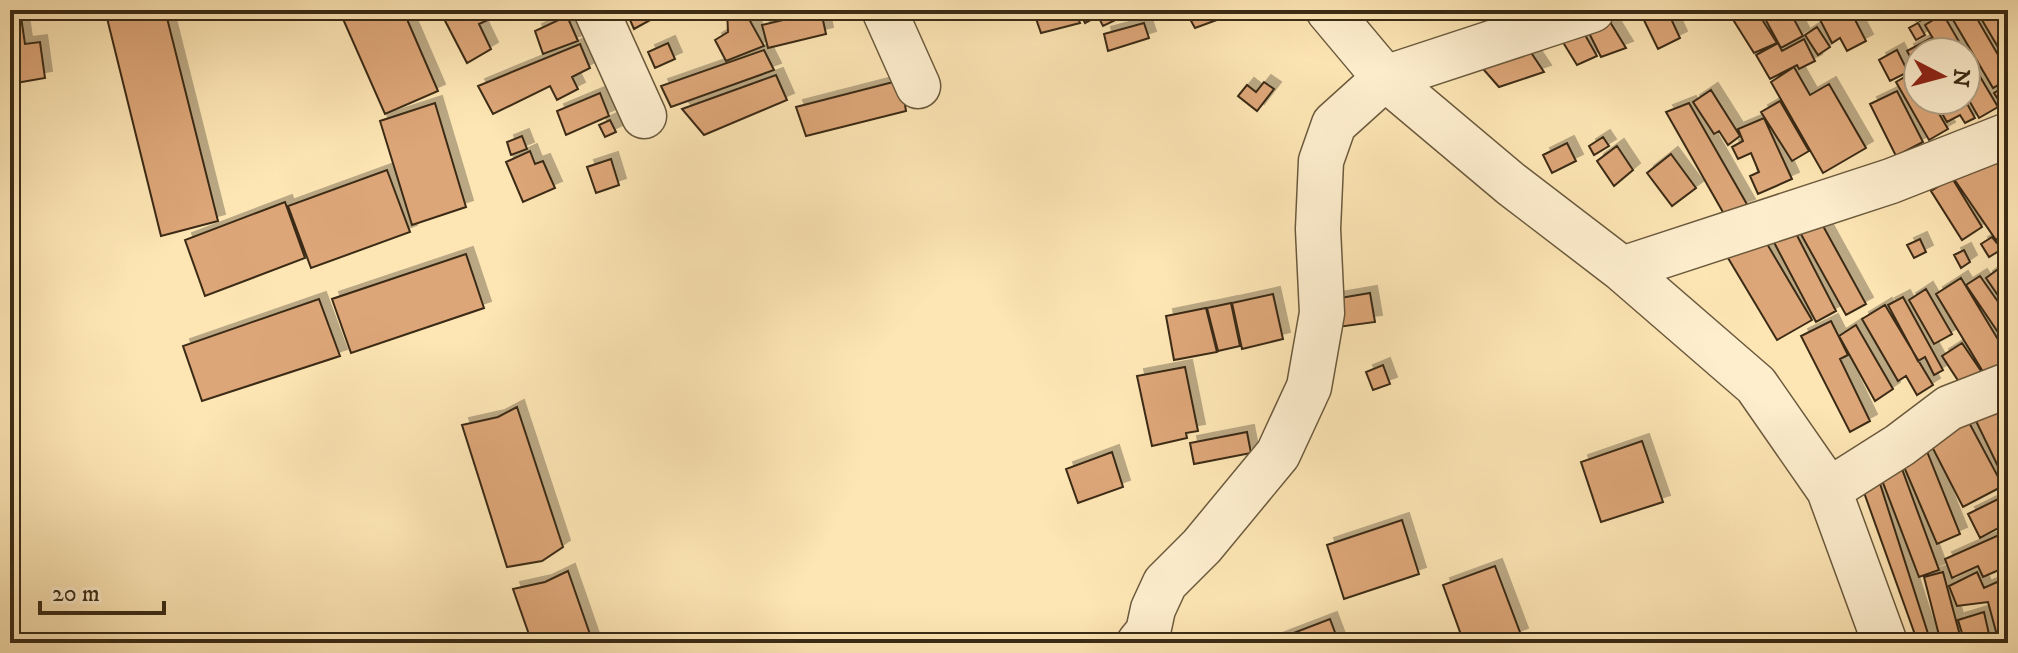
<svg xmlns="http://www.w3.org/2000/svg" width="2018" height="653" viewBox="0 0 2018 653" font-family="'IM FELL DW Pica',serif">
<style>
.building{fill:#dda678;stroke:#3a2b15;stroke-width:2;filter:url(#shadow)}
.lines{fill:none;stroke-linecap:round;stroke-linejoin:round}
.minor-casing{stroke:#6b5a3d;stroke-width:47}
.minor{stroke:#feeece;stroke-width:44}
</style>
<defs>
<filter id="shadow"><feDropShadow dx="7" dy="-7" stdDeviation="0" flood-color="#0004"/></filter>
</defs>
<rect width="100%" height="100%" fill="#fde5b4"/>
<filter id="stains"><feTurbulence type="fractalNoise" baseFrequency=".0025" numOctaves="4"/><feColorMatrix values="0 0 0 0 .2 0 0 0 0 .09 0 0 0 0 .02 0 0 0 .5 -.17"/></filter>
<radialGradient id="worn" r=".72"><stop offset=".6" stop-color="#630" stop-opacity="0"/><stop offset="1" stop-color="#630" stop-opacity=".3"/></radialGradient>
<path class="building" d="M10,10H20L25,44L40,42L45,78L10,84Z
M105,10H165L218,221L161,236Z
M339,10H403L438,91L385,114Z
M446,10H502L503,13L479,24L491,49L467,63L441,13Z
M633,10H662L663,13L634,29L627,13Z
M727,10H744L764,46L726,61L715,40L728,32Z
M1033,10H1075L1080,23L1041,33Z
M1079,10H1122L1124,16L1103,26L1098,16L1085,23Z
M1124,10H1149L1129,20Z
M1185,10H1244L1195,28Z
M1639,10H1667L1680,38L1658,49Z
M1727,10H1756L1777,43L1754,53Z
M1772,10H1789L1803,36L1781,48L1763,15Z
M1815,10H1850L1866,41L1847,51L1840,38L1832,43Z
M1916,10H1931L1933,13L1920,21L1913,12Z
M1954,10H1972L2008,72V79L1993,88L1949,13Z
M1976,10H2002L2008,20V64Z
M821,11L826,34L768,48L762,25Z
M1943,14L1965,52H1941L1925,25Z
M567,16L578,41L543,54L535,31Z
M1607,17L1626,48L1601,57L1585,25Z
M1144,23L1149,38L1108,51L1104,34Z
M1918,23L1925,35L1916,40L1909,28Z
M1580,26L1597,56L1577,65L1556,31Z
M1817,27L1830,47L1818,55L1805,35Z
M1931,38L1938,52H1918V71L1907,51Z
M1522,39L1544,72L1499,87L1469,53Z
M1804,39L1815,61L1799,69L1797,65L1770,79L1756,55L1778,43L1782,51Z
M668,43L675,59L655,68L648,52Z
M580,44L590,68L572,77L578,89L557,100L550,86L493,114L478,86Z
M764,50L774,70L671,107L661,86Z
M1897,50L1908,72L1890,81L1879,60Z
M1966,53L1998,107L1979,118L1966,95Z
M1794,67L1810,95L1829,84L1866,148L1823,173L1771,82Z
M1915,71L1918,77V100H1931L1948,129L1929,140L1896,82Z
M776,75L787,100L704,135L682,109Z
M901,80L906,111L806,136L796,107Z
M1264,82L1274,89L1257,111L1238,96L1247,85L1256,92Z
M2008,84V103L2003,107L1994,93Z
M1711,90L1740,136L1728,145L1719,131L1714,134L1693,102Z
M1897,91L1923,142L1896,156L1870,104Z
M600,93L609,116L566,135L557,111Z
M1934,100H1965L1975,118L1965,123L1960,115L1947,122Z
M1780,101L1809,151L1792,161L1761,112Z
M435,103L466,207L412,225L380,121Z
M1689,103L1748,206L1724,214L1666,112Z
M1764,118L1792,179L1758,194L1750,176L1759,172L1751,153L1738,159L1732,147L1743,141L1738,129Z
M610,120L616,132L605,137L599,125Z
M522,136L527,149L511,155L507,142Z
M1603,137L1609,146L1594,155L1589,146Z
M1567,143L1576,161L1552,173L1543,155Z
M1617,146L1633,170L1614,186L1597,161Z
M530,151L535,164L543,161L555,188L523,202L506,162Z
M1671,154L1696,188L1672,206L1647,173Z
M2008,155V231L1996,240L1954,179Z
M611,159L619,185L596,193L587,167Z
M387,170L410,232L311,268L288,206Z
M1952,178L1982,227L1962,240L1931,191Z
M285,202L305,258L205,296L185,240Z
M1817,215L1866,304L1846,315L1797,227Z
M1789,220L1836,311L1816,322L1768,231Z
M1760,232L1812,320L1777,340L1725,253Z
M1992,237L2002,249L1989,257L1981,244Z
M1920,239L1926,252L1914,258L1907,245Z
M1964,250L1970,262L1961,268L1954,255Z
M466,254L484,308L351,353L332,299Z
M2008,262V310L1986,278Z
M1980,276L2008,316V347L1966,285Z
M1961,278L2008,356V367L1988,380L1936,294Z
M1926,289L1952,334L1934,344L1909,300Z
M1370,293L1375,322L1338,327L1334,299Z
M1273,294L1283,339L1242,349L1232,303Z
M1903,297L1943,370L1934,375L1925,357L1918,361L1888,305Z
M319,299L340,356L202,401L183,346Z
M1231,303L1240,346L1218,351L1207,308Z
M1885,305L1933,385L1917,395L1906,376L1898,381L1862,319Z
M1206,308L1217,352L1174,360L1166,316Z
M1831,321L1848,355L1840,359L1870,421L1850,432L1801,336Z
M1856,325L1893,389L1875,401L1839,336Z
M1962,343L1981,371L1961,385L1942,356Z
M1383,365L1390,384L1373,390L1366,372Z
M1185,367L1198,431L1186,433L1187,438L1152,446L1137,376Z
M517,407L563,547L542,561L507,567L462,425L498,417Z
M1999,407L2008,425V487L1975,419Z
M1965,415L2003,486L1963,507L1926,435Z
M1247,432L1251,453L1194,464L1190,443Z
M1642,441L1663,502L1601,522L1581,462Z
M1924,444L1960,534L1937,544L1899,455Z
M1112,452L1123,487L1078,503L1066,469Z
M1898,458L1939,570L1919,577L1877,467Z
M1875,468L1931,643H1918L1857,473Z
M2008,494V523L1980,538L1968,514Z
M1402,520L1419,574L1344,599L1327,545Z
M2008,531V566L1983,577L1978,566L1952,578L1945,559Z
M1495,566L1521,635L1499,643H1464L1443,585Z
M568,571L593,643H532L513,589L545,582Z
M1943,572L1962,643H1941L1924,577Z
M1977,572L1984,588L1997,582L2008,601V634L1998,639L1988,602L1957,606L1949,586Z
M1984,612L1991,643H1965L1958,620Z
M1330,619L1339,643H1276L1275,640Z"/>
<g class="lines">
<g class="minor-casing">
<path id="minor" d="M596,10L644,116
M884,10L918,86
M1328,10L1385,78L1511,184L1622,269L1756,385L1829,490L1885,643
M1622,269L1891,181L2008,135
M1829,490L1900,445L1949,408L2008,385
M1139,643L1148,632L1153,609L1165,583L1202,546L1278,454L1309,387L1322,313L1318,229L1321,161L1334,124L1385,78L1592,10"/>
</g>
<use href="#minor" class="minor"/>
</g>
<rect width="2018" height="653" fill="none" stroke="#fde5b4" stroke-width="40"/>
<rect x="12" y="12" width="1994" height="629" fill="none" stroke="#3a2b15" stroke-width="4"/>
<rect x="20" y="20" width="1978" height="613" fill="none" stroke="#3a2b15" stroke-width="2"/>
<g transform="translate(1942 76) rotate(96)"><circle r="38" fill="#feeece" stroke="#b0a084" stroke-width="2"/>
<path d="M0-6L14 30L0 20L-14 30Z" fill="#8f2418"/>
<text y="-12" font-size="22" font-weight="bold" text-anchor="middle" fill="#3a2b15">N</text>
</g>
<path d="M40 601v12h124v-12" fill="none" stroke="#3a2b15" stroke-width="4"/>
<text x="52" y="601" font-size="24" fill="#3a2b15" stroke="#feeece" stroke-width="6" paint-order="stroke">20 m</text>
<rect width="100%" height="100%" filter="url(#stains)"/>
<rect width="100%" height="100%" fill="url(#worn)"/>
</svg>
